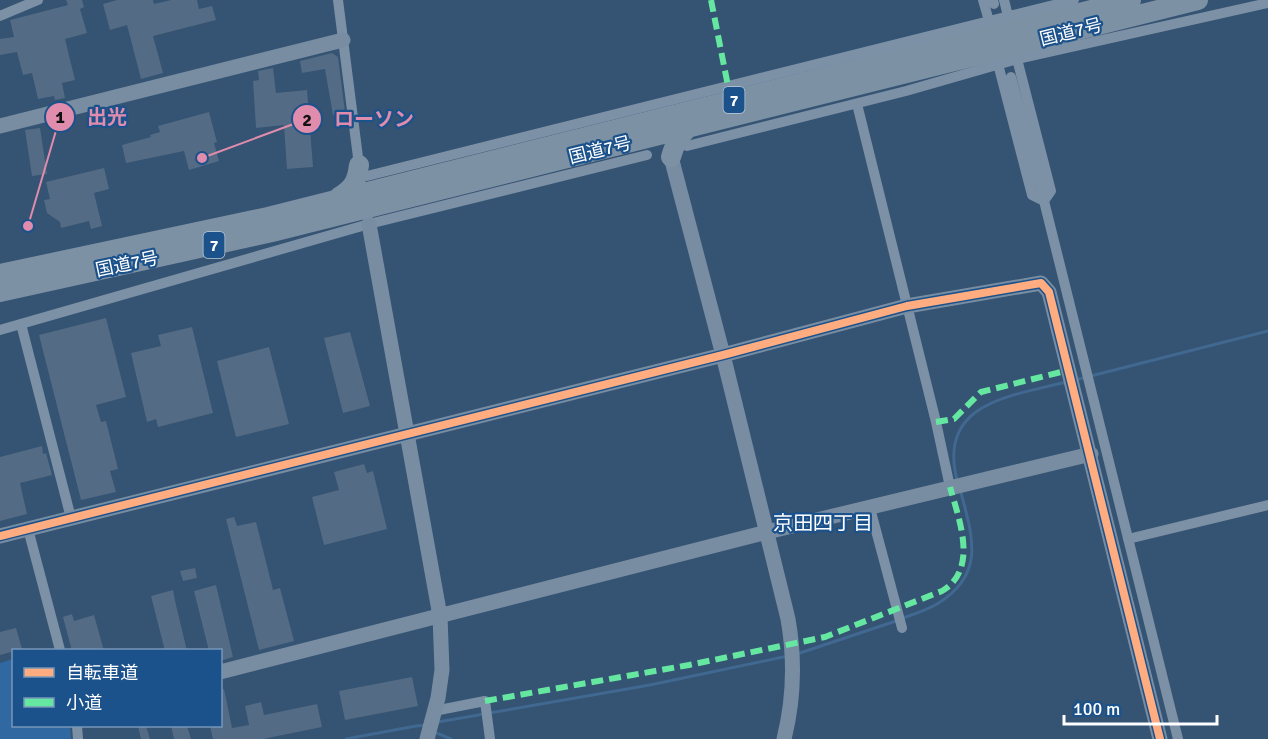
<svg xmlns="http://www.w3.org/2000/svg" width="1268" height="739" viewBox="0 0 1268 739" font-family="Signika,'Noto Sans JP',sans-serif">
<style>
.green{fill:#3069a2}
.lines{fill:none;stroke-linecap:round;stroke-linejoin:round}
.stream{stroke:#416890;stroke-width:3}
.building{fill:#536b84}
.street{stroke:#7c91a6;stroke-width:10}
.secondary{stroke:#788da2;stroke-width:15}
.highway{stroke:#7d91a5;stroke-width:20}
.quiet{stroke:#66e7a1;stroke-width:6;stroke-dasharray:12 6;stroke-linecap:butt}
.cycleway-casing{stroke:#1c528b;stroke-width:11}
.cycleway{stroke:#ffac80;stroke-width:8}
.labels{text-anchor:middle;stroke-width:4.5;stroke-linejoin:round;paint-order:stroke}
.shield{fill:#1c528b;stroke:#bbcbdc;stroke-width:1.5}
.shield-label{font-size:16px;font-weight:bold;fill:#fff}
.street-label{font-size:18px;fill:#fff;stroke:#1c528b}
.neighbourhood-label{font-size:20px;fill:#fff;stroke:#1c528b}
.leader{fill:none;stroke:#e08cad;stroke-width:2}
.callout-dot{fill:#e08cad;stroke:#1c528b;stroke-width:2}
.mark-label{font-size:18px;text-anchor:middle;font-weight:bold;fill:#111}
.callout-label{font-size:20px;text-anchor:middle;font-weight:bold;fill:#e08cad;stroke:#1c528b;stroke-width:4.5;stroke-linejoin:round;paint-order:stroke}
</style>
<rect width="100%" height="100%" fill="#355372"/>
<path class="green" d="M13,659L14,726H70L71,739H0V663Z"/>
<g class="lines">
<path class="stream" d="M1075,380L1268,331
M957,480C937,402 1012,396 1066,382
M903,618C914,614 927,610 937,604C987,574 972,535 960,489
M797,654L896,621
M438,722L650,685L788,656
M416,726L426,725
M434,732L451,739
M346,739L416,726"/>
</g>
<path class="building" d="M66,0H82L84,7L80,9L87,33L65,39L75,80L62,83L65,98L55,100L54,96L38,99L32,73L23,75L17,52L0,55V39L14,37L10,20L68,5Z
M117,0H153L154,4L171,0H197L199,9L212,6L216,20L153,36L163,73L141,79L127,25L110,30L103,4Z
M332,53L338,57L345,112L333,115L325,69L302,73L300,61Z
M273,68L276,93L307,90L313,167L287,169L284,125L256,128L253,81L259,80L258,71Z
M209,112L217,142L214,143L219,161L189,170L184,151L126,163L122,145L151,137L150,135L160,132L158,126Z
M40,128L47,174L32,176L25,130Z
M104,168L109,189L94,193L102,226L91,229L89,221L61,228L60,222L47,213L44,200L50,199L46,182Z
M106,318L126,397L96,405L101,422L106,421L118,469L110,471L116,492L81,500L39,335Z
M192,327L213,413L158,427L156,419L147,422L131,353L161,346L158,335Z
M350,332L370,406L343,413L324,338Z
M269,347L289,424L236,437L217,361Z
M42,446L43,454L46,453L52,475L20,483L27,514L0,521V457Z
M364,464L367,473L373,471L387,529L324,545L312,497L339,490L334,472Z
M234,517L237,526L256,522L273,590L280,588L294,641L259,650L226,519Z
M195,568L197,578L183,581L180,571Z
M216,585L233,657L220,661V651H209L194,591Z
M173,590L176,605L187,651H165L151,596Z
M72,614L74,621L94,615L104,651H72L63,617Z
M16,628L22,649L0,655V632Z
M412,677L418,706L345,720L339,691Z
M224,689L232,728L249,725L245,706L261,702L264,715L317,704L322,727L263,739H213L210,726H220V690Z
M138,726H146L150,739H141Z
M171,726H187L191,739H174Z"/>
<g class="lines">
<path class="street" d="M338,0L359,165
M983,0L989,21
M993,0L994,4
M1004,0L1008,16
M0,16L38,0
M1017,59L1051,191L1044,201
M998,64L1032,195L1044,201
M1011,77L1044,201L1178,739
M857,104L936,422L950,487
M687,146L906,91L1017,59L1268,3
M367,176L1074,0
M21,324L71,518
M0,330L369,224L647,155
M870,508L902,628
M28,529L60,650
M1128,539L1268,505
M434,711L485,701L490,739
M77,726L78,739"/>
<path class="secondary" d="M0,126L343,40
M671,157L723,355L788,619C795,659 794,699 784,739
M369,224L440,616L442,670L438,698L427,739
M0,536L723,355L907,306L1041,283L1049,292L1160,739
M220,672L767,532L1091,454"/>
<path class="highway" d="M671,157C675,143 679,136 689,127
M339,197C353,188 357,182 359,165
M0,274L268,217L1131,0
M0,292L272,232L1198,0"/>
<path class="quiet" d="M711,0L728,86
M936,422L954,419L981,392L1069,370
M485,701L689,665L825,637L942,591C979,569 959,520 950,487"/>
<g class="cycleway-casing">
<path id="cycleway" d="M0,536L723,355L907,306L1041,283L1049,292L1160,739"/>
</g>
<use href="#cycleway" class="cycleway"/>
</g>
<g class="labels">
<g class="shield">
<rect x="723.5" y="87" width="21" height="26" rx="4.5"/>
<rect x="203.5" y="232" width="21" height="26" rx="4.5"/>
</g>
<g class="shield-label">
<text x="734" y="106">7</text>
<text x="214" y="251">7</text>
</g>
<g class="street-label">
<text transform="translate(1071 32) rotate(-14)" y="6">国道7号</text>
<text transform="translate(600 150) rotate(-14)" y="6">国道7号</text>
<text transform="translate(127 264) rotate(-12)" y="6">国道7号</text>
</g>
<g class="neighbourhood-label">
<text x="823" y="530">京田四丁目</text>
</g>
</g>
<path class="leader" d="M28 226L60 117M202 158L307 119"/>
<g class="callout-dot">
<circle cx="28" cy="226" r="6"/>
<circle cx="202" cy="158" r="6"/>
<circle cx="60" cy="117" r="15"/>
<circle cx="307" cy="119" r="15"/>
</g>
<g class="mark-label">
<text x="60" y="123">1</text>
<text x="307" y="126">2</text>
</g>
<g class="callout-label">
<text x="107" y="124">出光</text>
<text x="374" y="126">ローソン</text>
</g>
<rect x="12" y="649" width="210" height="78" fill="#1c528b" stroke="#7797b9" stroke-width="1.5"/>
<rect x="24" y="668" width="30" height="9" fill="#ffac80" stroke="#7797b9" stroke-width="1.5"/>
<text x="66" y="679" font-size="18" fill="#ffffff">自転車道</text>
<rect x="24" y="698" width="30" height="9" fill="#66e7a1" stroke="#7797b9" stroke-width="1.5"/>
<text x="66" y="709" font-size="18" fill="#ffffff">小道</text>
<path d="M1064 715v9h153v-9" fill="none" stroke="#ffffff" stroke-width="3"/>
<text x="1073" y="715" font-size="18" fill="#ffffff" stroke="#1c528b" stroke-width="4.5" paint-order="stroke">100 m</text>
</svg>
